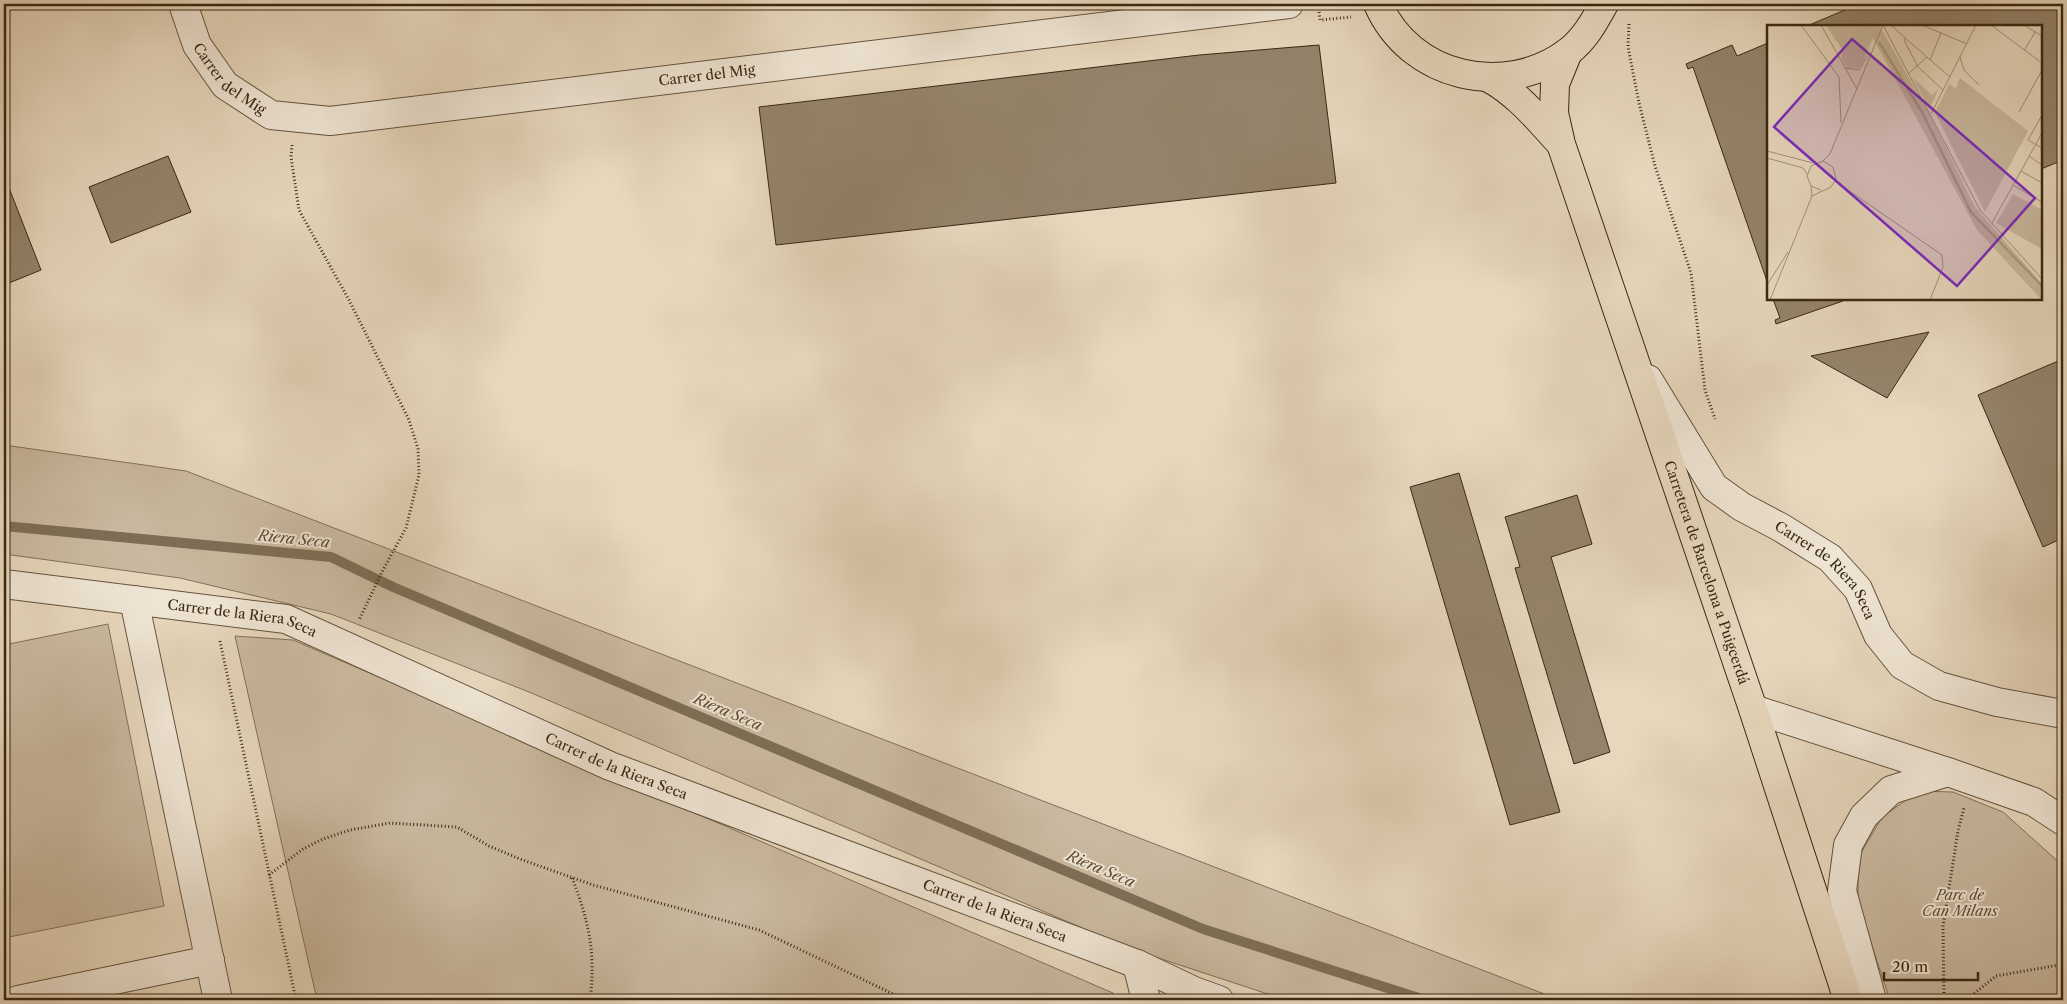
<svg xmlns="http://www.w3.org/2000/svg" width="2067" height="1004" viewBox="0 0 2067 1004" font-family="'Libre Caslon Text',serif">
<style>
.green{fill:#cab9a0;stroke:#827059}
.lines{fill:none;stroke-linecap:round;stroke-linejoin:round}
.stream{stroke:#7e6e56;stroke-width:10}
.building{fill:#94836b;stroke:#3a2812}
.minor-casing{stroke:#65543d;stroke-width:30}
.major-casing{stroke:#3a2812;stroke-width:30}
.path{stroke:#3a2812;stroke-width:3;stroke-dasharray:1 2.5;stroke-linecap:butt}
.minor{stroke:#efe5d4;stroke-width:28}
.major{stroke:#e7d7bd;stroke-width:28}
.labels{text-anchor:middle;stroke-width:4;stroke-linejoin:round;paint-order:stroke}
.street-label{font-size:14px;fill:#3a2812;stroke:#efe5d4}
.park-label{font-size:14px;font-style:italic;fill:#5e4c36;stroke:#efe5d4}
.water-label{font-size:15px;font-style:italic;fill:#5c4b34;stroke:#efe5d4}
.inset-river{fill:none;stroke:#ac9c83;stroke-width:2.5}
.inset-road{fill:none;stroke:#a29179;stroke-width:1}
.view{fill:#7b2cbf;fill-opacity:0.15;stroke:#7b2cbf;stroke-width:2.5}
.inset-edge{fill:none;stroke:#3a2812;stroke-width:2.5}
</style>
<rect width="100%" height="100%" fill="#e7d7bd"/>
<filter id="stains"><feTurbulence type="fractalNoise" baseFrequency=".004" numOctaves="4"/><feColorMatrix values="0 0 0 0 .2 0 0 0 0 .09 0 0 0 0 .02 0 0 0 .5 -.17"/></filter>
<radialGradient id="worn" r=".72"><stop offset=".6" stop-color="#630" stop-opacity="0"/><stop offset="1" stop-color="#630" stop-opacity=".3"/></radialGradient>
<path class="green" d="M4,445L186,471L1560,1000H1286L1134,950L529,692L331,614L180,578L4,554Z
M108,624L164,906L4,938V645Z
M235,636L293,640L1113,993L1115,1000H317Z
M1919,791L1953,792L2003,812L2063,866V1000H1890L1858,905V858L1882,817Z"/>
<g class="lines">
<path class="stream" d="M4,526L331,557L393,587L1203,929L1425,1000"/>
</g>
<path class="building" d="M1859,4H2063V160L2041,169V26H1807Z
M1768,43V284L1693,67L1688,69L1686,64L1732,45L1737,56Z
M1319,45L1336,183L776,245L759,107L1199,55Z
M168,156L191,212L111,243L89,187Z
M4,175L41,270L4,285Z
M1773,299H1842L1843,301L1776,324L1775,320L1780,318Z
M1929,332L1887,398L1811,356Z
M2063,359V538L2043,547L1978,395Z
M1459,473L1560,812L1510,825L1410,487Z
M1577,495L1592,544L1551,557L1610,752L1574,764L1515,568L1520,567L1505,517Z"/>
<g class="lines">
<g class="minor-casing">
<g id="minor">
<path id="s1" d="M183,4L197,45L225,85L271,115L330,121L1289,4"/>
<path id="s2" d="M1648,379L1714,487L1742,507L1780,527L1830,558L1858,589L1878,635L1902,665L1939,686L1997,702L2063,714"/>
<path id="s3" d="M4,584L286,619L610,766L1137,964L1194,991L1219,1000"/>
<path d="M134,600L218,1000"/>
<path d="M1753,709L1948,772L2034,802L2063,821"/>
<path d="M1137,964L1146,1000"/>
<path d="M18,1000L210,960"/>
<path d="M1872,1000L1842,891L1848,845L1864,816L1891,790L1948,772"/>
</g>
</g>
<g class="major-casing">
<g id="major">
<path d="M1378,4C1410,78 1505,99 1568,52C1585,39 1594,22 1604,4"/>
<path id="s4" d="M1568,52L1555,84L1554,113L1561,144L1753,709L1848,1000"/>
<path d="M1489,78C1518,94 1538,119 1560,143"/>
</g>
</g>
<path class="path" d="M1319,12L1320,20L1351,17
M1629,24L1628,47L1639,103L1655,166L1691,273L1705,390L1715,419
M292,145L291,157L299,210L349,300L409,420L418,449L419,475L406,528L383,570L359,620
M220,641L296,1000
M269,875L303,849L323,839L350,830L390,823L457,827L489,846L520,859L593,885L759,930L906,1000
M572,878C589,921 596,954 590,1000
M1944,1000L1943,926L1958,831L1964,808
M1966,1000L1996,976L2059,965L2063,967"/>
<use href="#minor" class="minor"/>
<use href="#major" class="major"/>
</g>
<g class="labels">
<g class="street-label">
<text dy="5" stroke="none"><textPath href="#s1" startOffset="586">Carrer del Mig</textPath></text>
<text dy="5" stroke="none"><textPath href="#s1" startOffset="91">Carrer del Mig</textPath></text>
<text dy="5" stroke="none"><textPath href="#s4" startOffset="548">Carretera de Barcelona a Puigcerdá</textPath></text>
<text dy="5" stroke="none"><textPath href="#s2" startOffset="268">Carrer de Riera Seca</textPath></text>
<text dy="5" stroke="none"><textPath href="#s3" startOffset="241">Carrer de la Riera Seca</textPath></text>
<text dy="5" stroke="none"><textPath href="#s3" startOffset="646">Carrer de la Riera Seca</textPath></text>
<text dy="5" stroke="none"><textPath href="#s3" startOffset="1051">Carrer de la Riera Seca</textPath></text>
</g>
<g class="park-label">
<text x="1960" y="900">Parc de<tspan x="1960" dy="16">Can Milans</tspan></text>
</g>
<g class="water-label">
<text transform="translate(294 539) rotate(6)" y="5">Riera Seca</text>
<text transform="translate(728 712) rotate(23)" y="5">Riera Seca</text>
<text transform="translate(1101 869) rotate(23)" y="5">Riera Seca</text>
</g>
</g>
<g transform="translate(1767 25)">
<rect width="275" height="275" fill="#e7d7bd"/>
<path d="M59,0H112L163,90L208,182L275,259V275L210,205L106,13L95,38L92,43L81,44L75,35L74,23ZM145,52L165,70L171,64L165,79L161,82ZM193,53L261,106L218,187L168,88L182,59L189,64ZM246,169L275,185V224L229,198Z" fill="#cab9a0"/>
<path class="inset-river" d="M112,17L155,87L204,187L275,261"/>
<path class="inset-road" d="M34,0L72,52L74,98M54,0L90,64M116,0L213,185L275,254M124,0L138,13M155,0L200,19M224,0L275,38M257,0L275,11M137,15L138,13L160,32L142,48M137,15L151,42M257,26L268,7M160,32L183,52M193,32L197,45L212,60M163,35L174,8M151,42L176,65M77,43L92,45L100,31M252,87L275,45M164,89L209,0M275,90L261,115L275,123M0,126L46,138M262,131L275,140M0,133L36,143L40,149M56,136L63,129L116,0M254,146L275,158M68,156L175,230L176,242L163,275M246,160L275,177M45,171L64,162L69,154L66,142L56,136L44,141L40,151L44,161L54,165M225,198L275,108M0,260L21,227M3,275L45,171L44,161"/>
<path class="view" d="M85,14L268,173L190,261L7,102Z"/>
<rect width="275" height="275" class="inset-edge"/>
</g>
<rect width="2067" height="1004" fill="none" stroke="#e7d7bd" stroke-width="20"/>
<rect x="5" y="5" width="2057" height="994" fill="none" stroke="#3a2812" stroke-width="2.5"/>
<rect x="10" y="10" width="2047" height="984" fill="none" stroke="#3a2812"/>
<path d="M1884 972v8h94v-8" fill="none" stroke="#3a2812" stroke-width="2.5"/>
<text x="1892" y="972" font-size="15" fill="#3a2812" stroke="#efe5d4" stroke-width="4" paint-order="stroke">20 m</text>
<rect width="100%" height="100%" filter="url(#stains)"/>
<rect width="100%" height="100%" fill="url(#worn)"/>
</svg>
